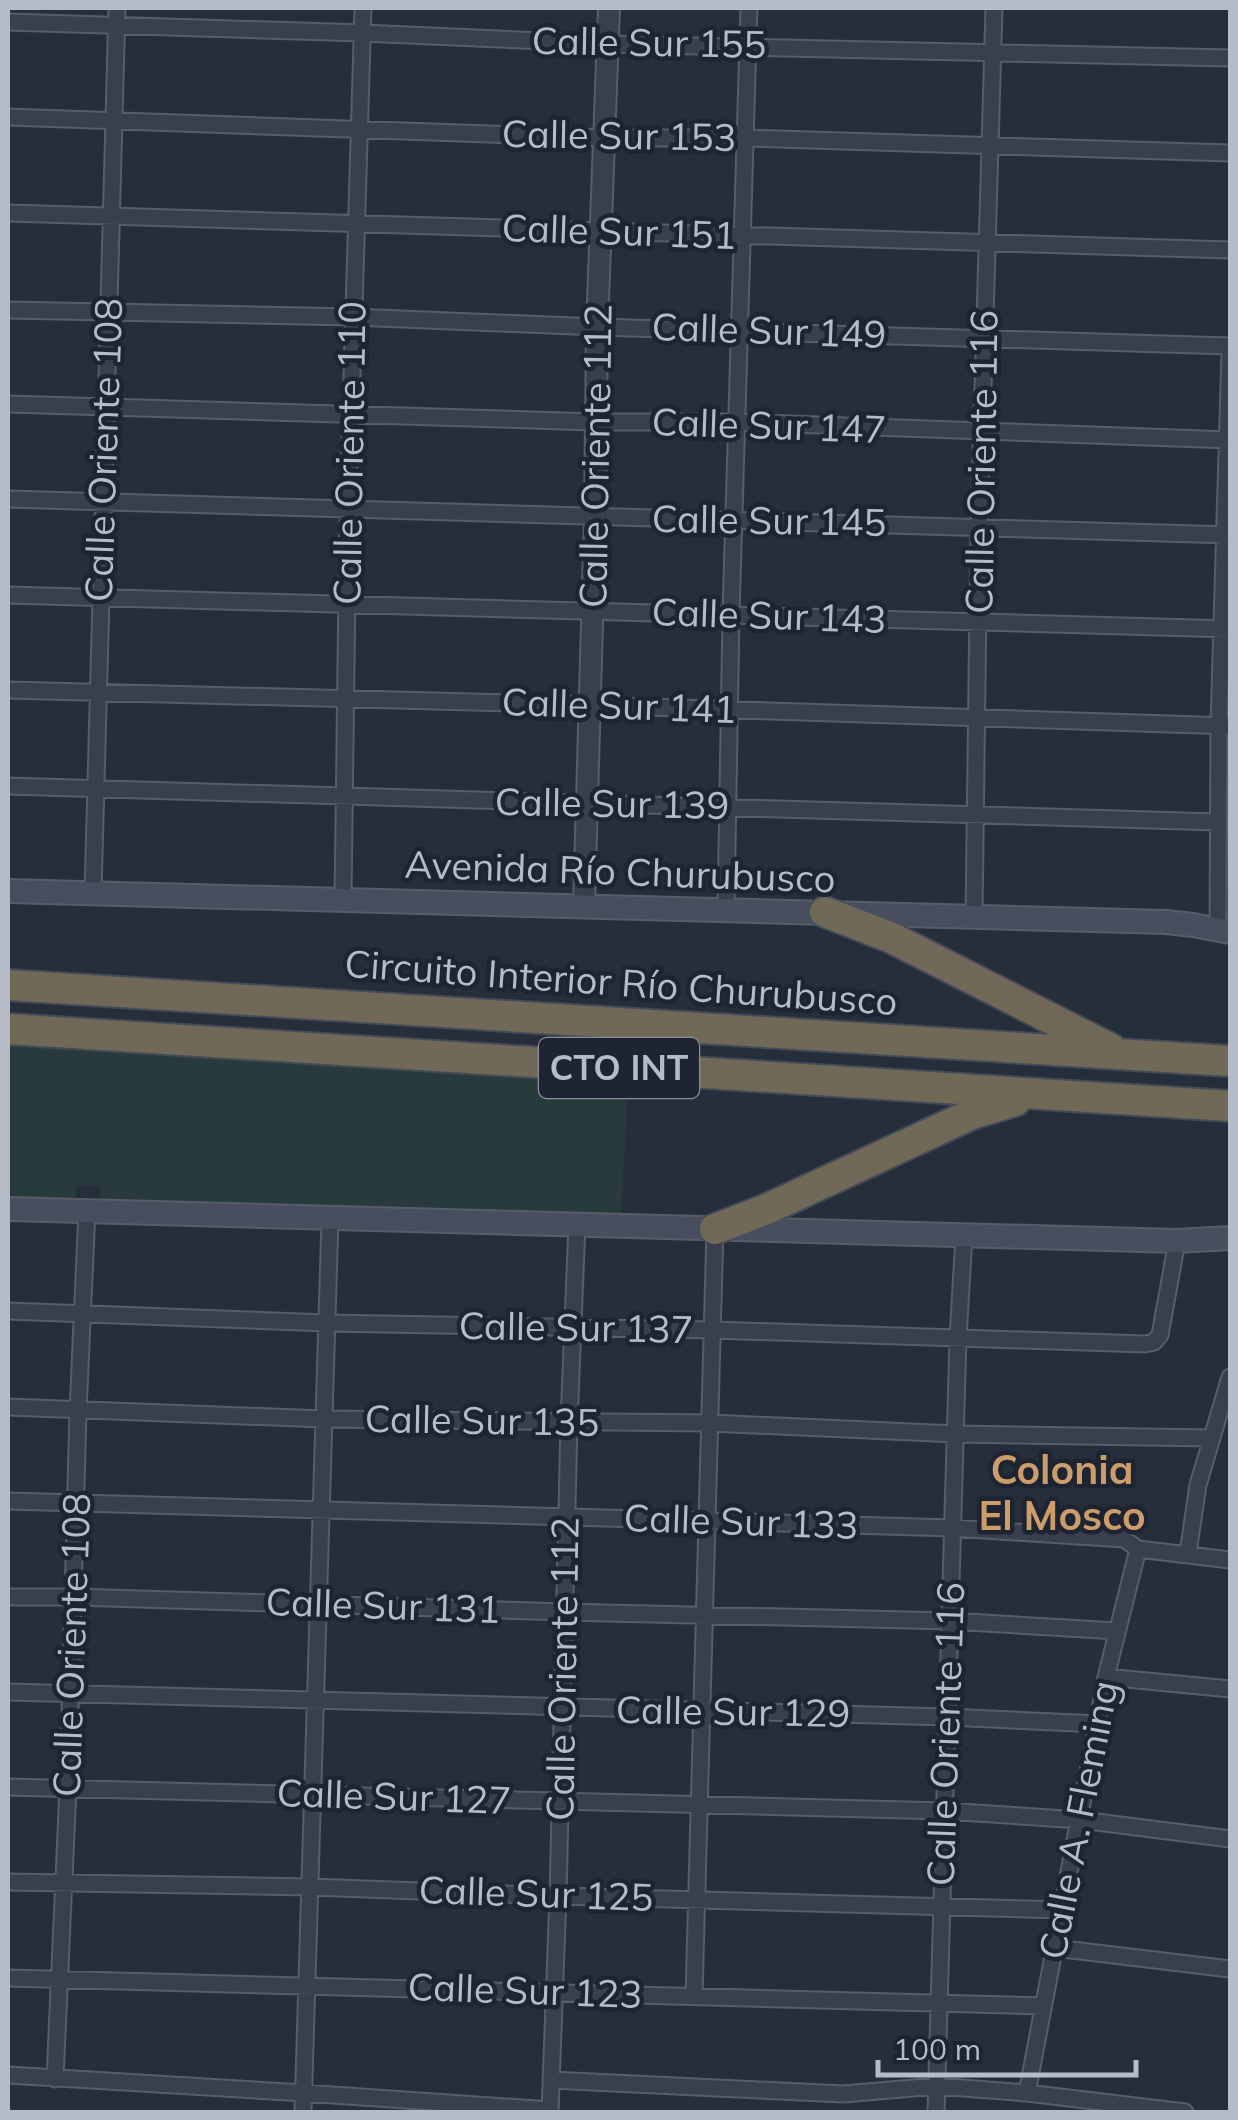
<svg xmlns="http://www.w3.org/2000/svg" width="1238" height="2120" viewBox="0 0 1238 2120" font-family="Mulish,sans-serif">
<style>
.green{fill:#293a3d}
.lines{fill:none;stroke-linecap:round;stroke-linejoin:round}
.minor-casing{stroke:#575d6a;stroke-width:19}
.tertiary-casing{stroke:#575d6a;stroke-width:24}
.secondary-casing{stroke:#575d6a;stroke-width:26}
.motorway-casing{stroke:#444a57;stroke-width:34}
.minor{stroke:#393f4c;stroke-width:15}
.tertiary{stroke:#393f4c;stroke-width:20}
.secondary{stroke:#484e5e;stroke-width:22}
.motorway{stroke:#716957;stroke-width:30}
.labels{text-anchor:middle;stroke-width:9;stroke-linejoin:round;paint-order:stroke}
.shield{fill:#1e2431;stroke:#888e9a;stroke-width:2.5}
.shield-label{font-size:35px;font-weight:bold;fill:#b5bbc7}
.street-label{font-size:38px;fill:#b5bbc7;stroke:#1e2431}
.neighbourhood-label{font-size:40px;font-weight:bold;fill:#cc9d6b;stroke:#1e2431}
</style>
<rect width="100%" height="100%" fill="#262d3b"/>
<path class="green" d="M9,1045L599,1082V1087L628,1088L621,1216L330,1207L329,1205H306L305,1207L99,1201L100,1186H76L75,1200L8,1197Z"/>
<g class="lines">
<g class="minor-casing">
<path id="minor" d="M8,22L363,33L609,44L1230,58
M8,117L605,138H745L1230,153
M8,213L1230,250
M8,310L353,317L597,327L1230,346
M8,404L596,422H736L1230,440
M8,499L1230,535
M8,595L1230,629
M8,690L590,705L1230,726
M8,786L1217,822
M93,893L117,8
M343,899L348,509L363,8
M726,909L731,614L749,8
M974,917L979,526L994,8
M1218,929L1219,726L1230,350
M8,1311L327,1323L713,1330L1145,1344L1154,1342L1160,1335L1177,1241
M8,1407L324,1419L710,1423L956,1434L1211,1438
M8,1501L953,1528L1124,1539L1138,1549L1230,1560
M1188,1553L1198,1485L1230,1377
M8,1597H73L565,1612L950,1621L1117,1631
M1106,1677L1230,1689
M8,1692L947,1717L1098,1724
M8,1787L945,1811L1081,1820L1230,1839
M8,1882L310,1887L558,1896L1064,1910
M1055,1948L1230,1969
M8,1978L1043,2006
M694,1996L715,1229
M8,2075L304,2093L550,2110
M55,2079L68,1788L78,1411L87,1211
M551,2080L843,2094L937,2086L1027,2093L1185,2112
M1027,2093L1106,1677L1138,1549
M303,2112L330,1219
M550,2112L558,1896L569,1422L577,1225
M936,2112L958,1338L964,1236"/>
</g>
<g class="tertiary-casing">
<path id="tertiary" d="M584,905L595,518L597,327L609,8"/>
</g>
<g class="secondary-casing">
<path id="secondary" d="M8,891L1166,922L1193,925L1230,932
M8,1209L1177,1241L1230,1238"/>
</g>
<g class="motorway-casing">
<path id="motorway" d="M825,912L892,938L1111,1049
M8,985L1230,1061
M8,1029L1230,1106
M715,1229L767,1209L972,1114L1015,1101"/>
</g>
<use href="#minor" class="minor"/>
<use href="#tertiary" class="tertiary"/>
<use href="#secondary" class="secondary"/>
<use href="#motorway" class="motorway"/>
</g>
<g class="labels">
<rect class="shield" x="539" y="1038" width="160" height="60" rx="8"/>
<g class="shield-label">
<text x="619" y="1080">CTO INT</text>
</g>
<g class="street-label">
<text transform="translate(649 43) rotate(1)" y="13">Calle Sur 155</text>
<text transform="translate(619 136) rotate(1)" y="13">Calle Sur 153</text>
<text transform="translate(619 232) rotate(2)" y="13">Calle Sur 151</text>
<text transform="translate(769 331) rotate(2)" y="13">Calle Sur 149</text>
<text transform="translate(769 426) rotate(2)" y="13">Calle Sur 147</text>
<text transform="translate(104 450) rotate(-88)" y="13">Calle Oriente 108</text>
<text transform="translate(350 453) rotate(-89)" y="13">Calle Oriente 110</text>
<text transform="translate(596 456) rotate(-89)" y="13">Calle Oriente 112</text>
<text transform="translate(982 462) rotate(-89)" y="13">Calle Oriente 116</text>
<text transform="translate(769 521) rotate(1)" y="13">Calle Sur 145</text>
<text transform="translate(769 616) rotate(2)" y="13">Calle Sur 143</text>
<text transform="translate(619 706) rotate(2)" y="13">Calle Sur 141</text>
<text transform="translate(612 804) rotate(1)" y="13">Calle Sur 139</text>
<text transform="translate(620 872) rotate(2)" y="13">Avenida Río Churubusco</text>
<text transform="translate(621 983) rotate(4)" y="13">Circuito Interior Río Churubusco</text>
<text transform="translate(576 1328) rotate(1)" y="13">Calle Sur 137</text>
<text transform="translate(482 1421) rotate(1)" y="13">Calle Sur 135</text>
<text transform="translate(741 1522) rotate(2)" y="13">Calle Sur 133</text>
<text transform="translate(383 1606) rotate(2)" y="13">Calle Sur 131</text>
<text transform="translate(72 1645) rotate(-88)" y="13">Calle Oriente 108</text>
<text transform="translate(563 1669) rotate(-89)" y="13">Calle Oriente 112</text>
<text transform="translate(733 1712) rotate(1)" y="13">Calle Sur 129</text>
<text transform="translate(946 1734) rotate(-88)" y="13">Calle Oriente 116</text>
<text transform="translate(394 1797) rotate(2)" y="13">Calle Sur 127</text>
<text transform="translate(1079 1820) rotate(-79)" y="13">Calle A. Fleming</text>
<text transform="translate(536 1894) rotate(2)" y="13">Calle Sur 125</text>
<text transform="translate(525 1991) rotate(2)" y="13">Calle Sur 123</text>
</g>
<g class="neighbourhood-label">
<text x="1062" y="1484">Colonia<tspan x="1062" dy="46">El Mosco</tspan></text>
</g>
</g>
<rect width="1238" height="2120" fill="none" stroke="#b5bbc7" stroke-width="20"/>
<path d="M878 2060v15h258v-15" fill="none" stroke="#b5bbc7" stroke-width="5"/>
<text x="893" y="2060" font-size="30" fill="#b5bbc7" stroke="#1e2431" stroke-width="8" paint-order="stroke">100 m</text>
</svg>
